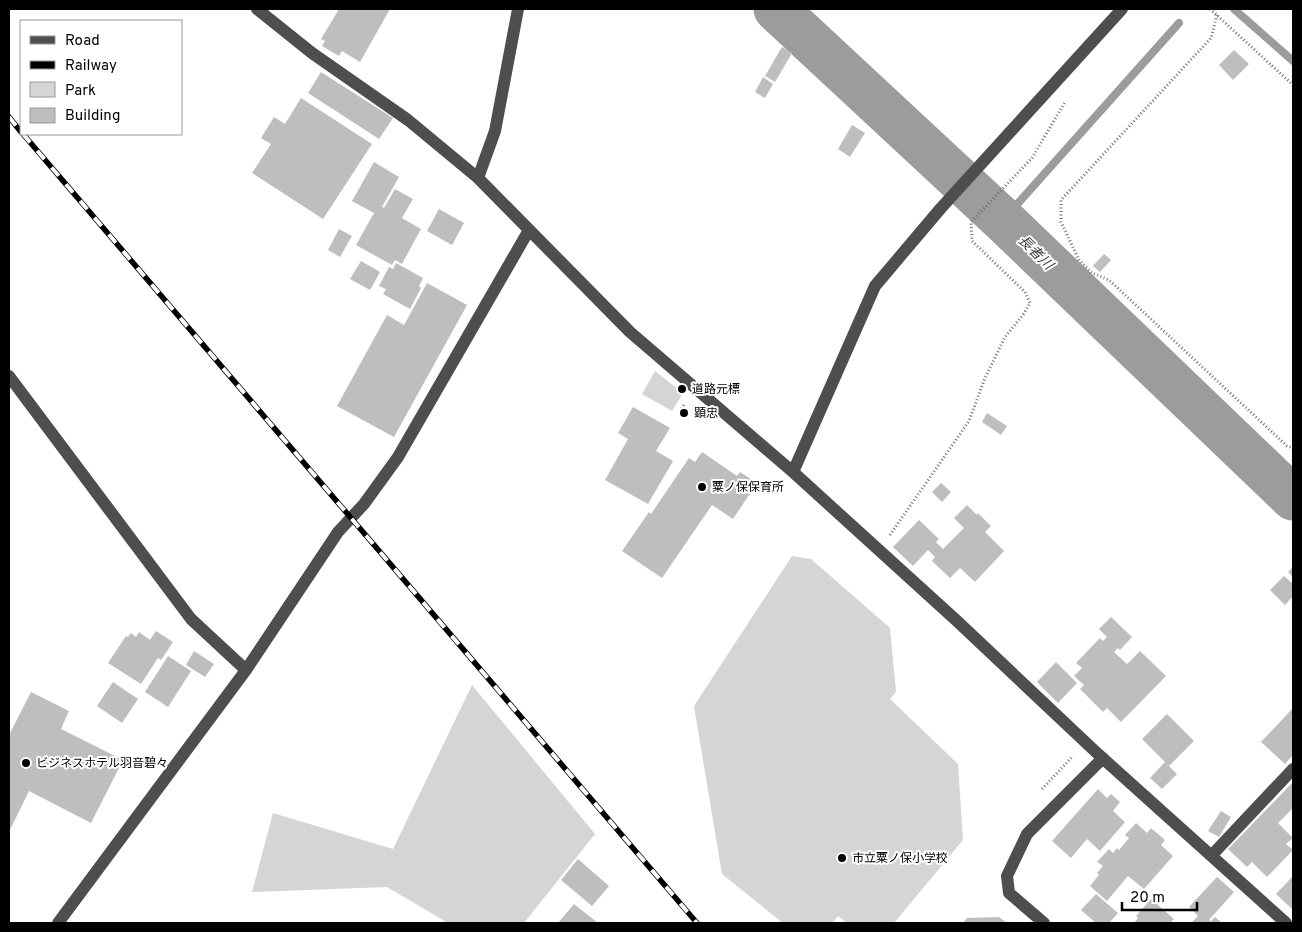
<svg xmlns="http://www.w3.org/2000/svg" width="1302" height="932" viewBox="0 0 1302 932" font-family="Overpass,'Noto Sans JP',sans-serif">
<style>
.green{fill:#d5d5d5}
.lines{fill:none;stroke-linecap:round;stroke-linejoin:round}
.stream{stroke:#9c9c9c;stroke-width:8}
.river{stroke:#9c9c9c;stroke-width:45}
.building{fill:#bebebe}
.path{stroke:#707070;stroke-width:3;stroke-dasharray:1 2.5;stroke-linecap:butt}
.minor{stroke:#4e4e4e;stroke-width:12}
.rail-casing{stroke:#000;stroke-width:5.5}
.rail{stroke:#fff;stroke-width:4;stroke-dasharray:11;stroke-linecap:butt}
.poi-dot{fill:#000;stroke:#fff;stroke-width:2}
.labels{text-anchor:middle;stroke-width:4;stroke-linejoin:round;paint-order:stroke}
.poi-label{font-size:12px;fill:#000;stroke:#fff;text-anchor:start}
.water-label{font-size:14px;font-style:italic;fill:#3d3d3d;stroke:#fff}
</style>
<rect width="100%" height="100%" fill="#fff"/>
<path class="green" d="M655,371L683,393L672,411L642,394Z
M792,556L811,559L890,628L896,692L890,699L958,764L963,840L894,923H847L838,916L832,923H783L722,874L694,706Z
M472,685L595,834L524,923H448L387,887L252,892L273,813L393,849Z"/>
<g class="lines">
<path class="stream" d="M1234,9L1293,61
M1003,220L1179,23"/>
<path class="river" d="M776,9L1003,220L1293,498"/>
</g>
<path class="building" d="M339,9H390L360,62L342,51L339,56L322,46L325,41L321,39Z
M782,47L792,53L775,82L765,76Z
M1234,50L1249,64L1233,80L1219,65Z
M321,72L393,118L379,139L308,93Z
M763,77L773,84L765,98L755,92Z
M301,98L372,144L323,219L252,173L271,144L261,138L274,117L285,124Z
M852,125L865,133L850,157L838,149Z
M374,162L399,177L382,207L384,208L395,189L413,199L402,218L421,229L402,264L395,260L392,265L356,245L374,213L352,201Z
M439,209L464,223L452,245L427,231Z
M339,229L352,236L340,257L328,250Z
M1104,254L1111,260L1100,272L1093,266Z
M361,261L380,272L370,290L350,279Z
M396,263L423,278L419,286L421,288L410,309L383,294L386,289L379,286L389,267L393,269Z
M427,283L467,305L394,437L337,406L387,315L404,325Z
M633,407L670,428L656,451L673,461L648,504L605,480L628,439L618,433Z
M987,413L1007,426L1001,435L982,422Z
M702,452L737,476L740,472L757,483L733,519L712,505L662,578L622,551L649,512L651,514L689,458L695,462Z
M941,483L951,492L942,502L932,492Z
M967,505L977,515L978,513L991,526L985,532L1004,551L975,582L960,568L950,578L932,561L935,557L928,550L913,566L893,547L919,520L939,539L936,542L943,549L964,528L954,518Z
M1293,567V577L1288,572Z
M1284,576L1293,584V596L1285,605L1270,590Z
M1111,617L1132,637L1120,650L1118,648L1114,652L1127,664L1140,651L1166,676L1121,722L1107,708L1103,712L1080,689L1084,685L1074,676L1082,668L1076,663L1100,638L1103,641L1107,637L1099,629Z
M156,631L173,642L161,660L158,658L141,684L108,663L126,636L128,637L131,633L136,637L139,632L150,640Z
M194,651L214,664L205,677L186,665Z
M168,656L191,671L168,707L145,692Z
M1056,662L1077,683L1058,703L1037,682Z
M113,682L138,699L122,723L97,706Z
M31,692L69,711L61,729L123,760L91,823L29,791L9,832V735Z
M1293,708V755L1285,764L1261,742Z
M1167,714L1194,741L1169,766L1142,739Z
M1165,762L1177,774L1162,789L1150,778Z
M1293,782V808L1278,823L1293,838L1286,844L1293,850L1267,877L1252,862L1247,867L1228,849Z
M1098,789L1107,798L1111,794L1120,802L1113,811L1125,822L1100,851L1087,839L1071,858L1052,841Z
M1221,811L1231,817L1219,837L1208,831Z
M1136,823L1147,833L1151,828L1165,840L1161,845L1173,856L1144,889L1128,876L1107,901L1090,886L1099,875L1097,873L1103,866L1097,862L1109,849L1113,853L1117,848L1119,850L1129,838L1125,835Z
M578,859L609,886L592,906L561,880Z
M1293,876V907L1292,909L1276,894Z
M1217,877L1234,892L1209,920L1211,921L1215,917L1222,923H1191L1198,916L1189,907Z
M1096,894L1118,913L1109,923H1096L1081,910Z
M1151,899L1174,919L1170,923H1134L1138,918L1136,916Z
M574,904L598,923H558Z
M999,917L1007,923H963L967,918Z"/>
<g class="lines">
<path class="path" d="M1210,9L1293,85
M1217,15L1211,38L1061,200V222L1079,260L1092,273L1109,280L1287,446L1293,448
M680,412L684,404
M890,535L969,421L985,378L1005,337L1023,315L1030,303L1025,292L972,241L971,222L1032,158L1065,102
M1042,789L1073,756"/>
<path class="minor" d="M257,9L312,53L408,120L478,178L630,332L793,472L957,621L1098,754L1286,923
M478,178L495,131L518,9
M9,376L191,619L246,670
M793,472L875,286L941,208L1122,9
M1212,855L1293,769
M58,923L246,670L338,532L364,504L398,457L529,230
M1044,923L1009,893L1007,876L1027,834L1103,758"/>
<g class="rail-casing">
<path id="rail" d="M9,117L21,132
M23,134L697,923"/>
</g>
<use href="#rail" class="rail"/>
</g>
<g class="poi-dot">
<circle cx="682" cy="389" r="5"/>
<circle cx="684" cy="413" r="5"/>
<circle cx="702" cy="487" r="5"/>
<circle cx="26" cy="763" r="5"/>
<circle cx="842" cy="858" r="5"/>
</g>
<g class="labels">
<g class="poi-label">
<text x="692" y="393">道路元標</text>
<text x="694" y="417">顕忠</text>
<text x="712" y="491">粟ノ保保育所</text>
<text x="36" y="767">ビジネスホテル羽音碧々</text>
<text x="852" y="862">市立粟ノ保小学校</text>
</g>
<g class="water-label">
<text transform="translate(1036 252) rotate(44)" y="5">長者川</text>
</g>
</g>
<rect width="1302" height="932" fill="none" stroke="#000000" stroke-width="20"/>
<rect x="20" y="20" width="162" height="115" fill="#ffffff" stroke="#999999"/>
<rect x="30" y="36" width="25" height="8" fill="#4e4e4e" stroke="#999999"/>
<text x="65" y="45" font-size="15" fill="#000000">Road</text>
<rect x="30" y="61" width="25" height="8" fill="#000000" stroke="#999999"/>
<text x="65" y="70" font-size="15" fill="#000000">Railway</text>
<rect x="30" y="82" width="25" height="15" fill="#d5d5d5" stroke="#999999"/>
<text x="65" y="95" font-size="15" fill="#000000">Park</text>
<rect x="30" y="108" width="25" height="15" fill="#bebebe" stroke="#999999"/>
<text x="65" y="120" font-size="15" fill="#000000">Building</text>
<path d="M1122 902v8h75v-8" fill="none" stroke="#000000" stroke-width="2.5"/>
<text x="1130" y="902" font-size="15" fill="#000000" stroke="#ffffff" stroke-width="4" paint-order="stroke">20 m</text>
</svg>
